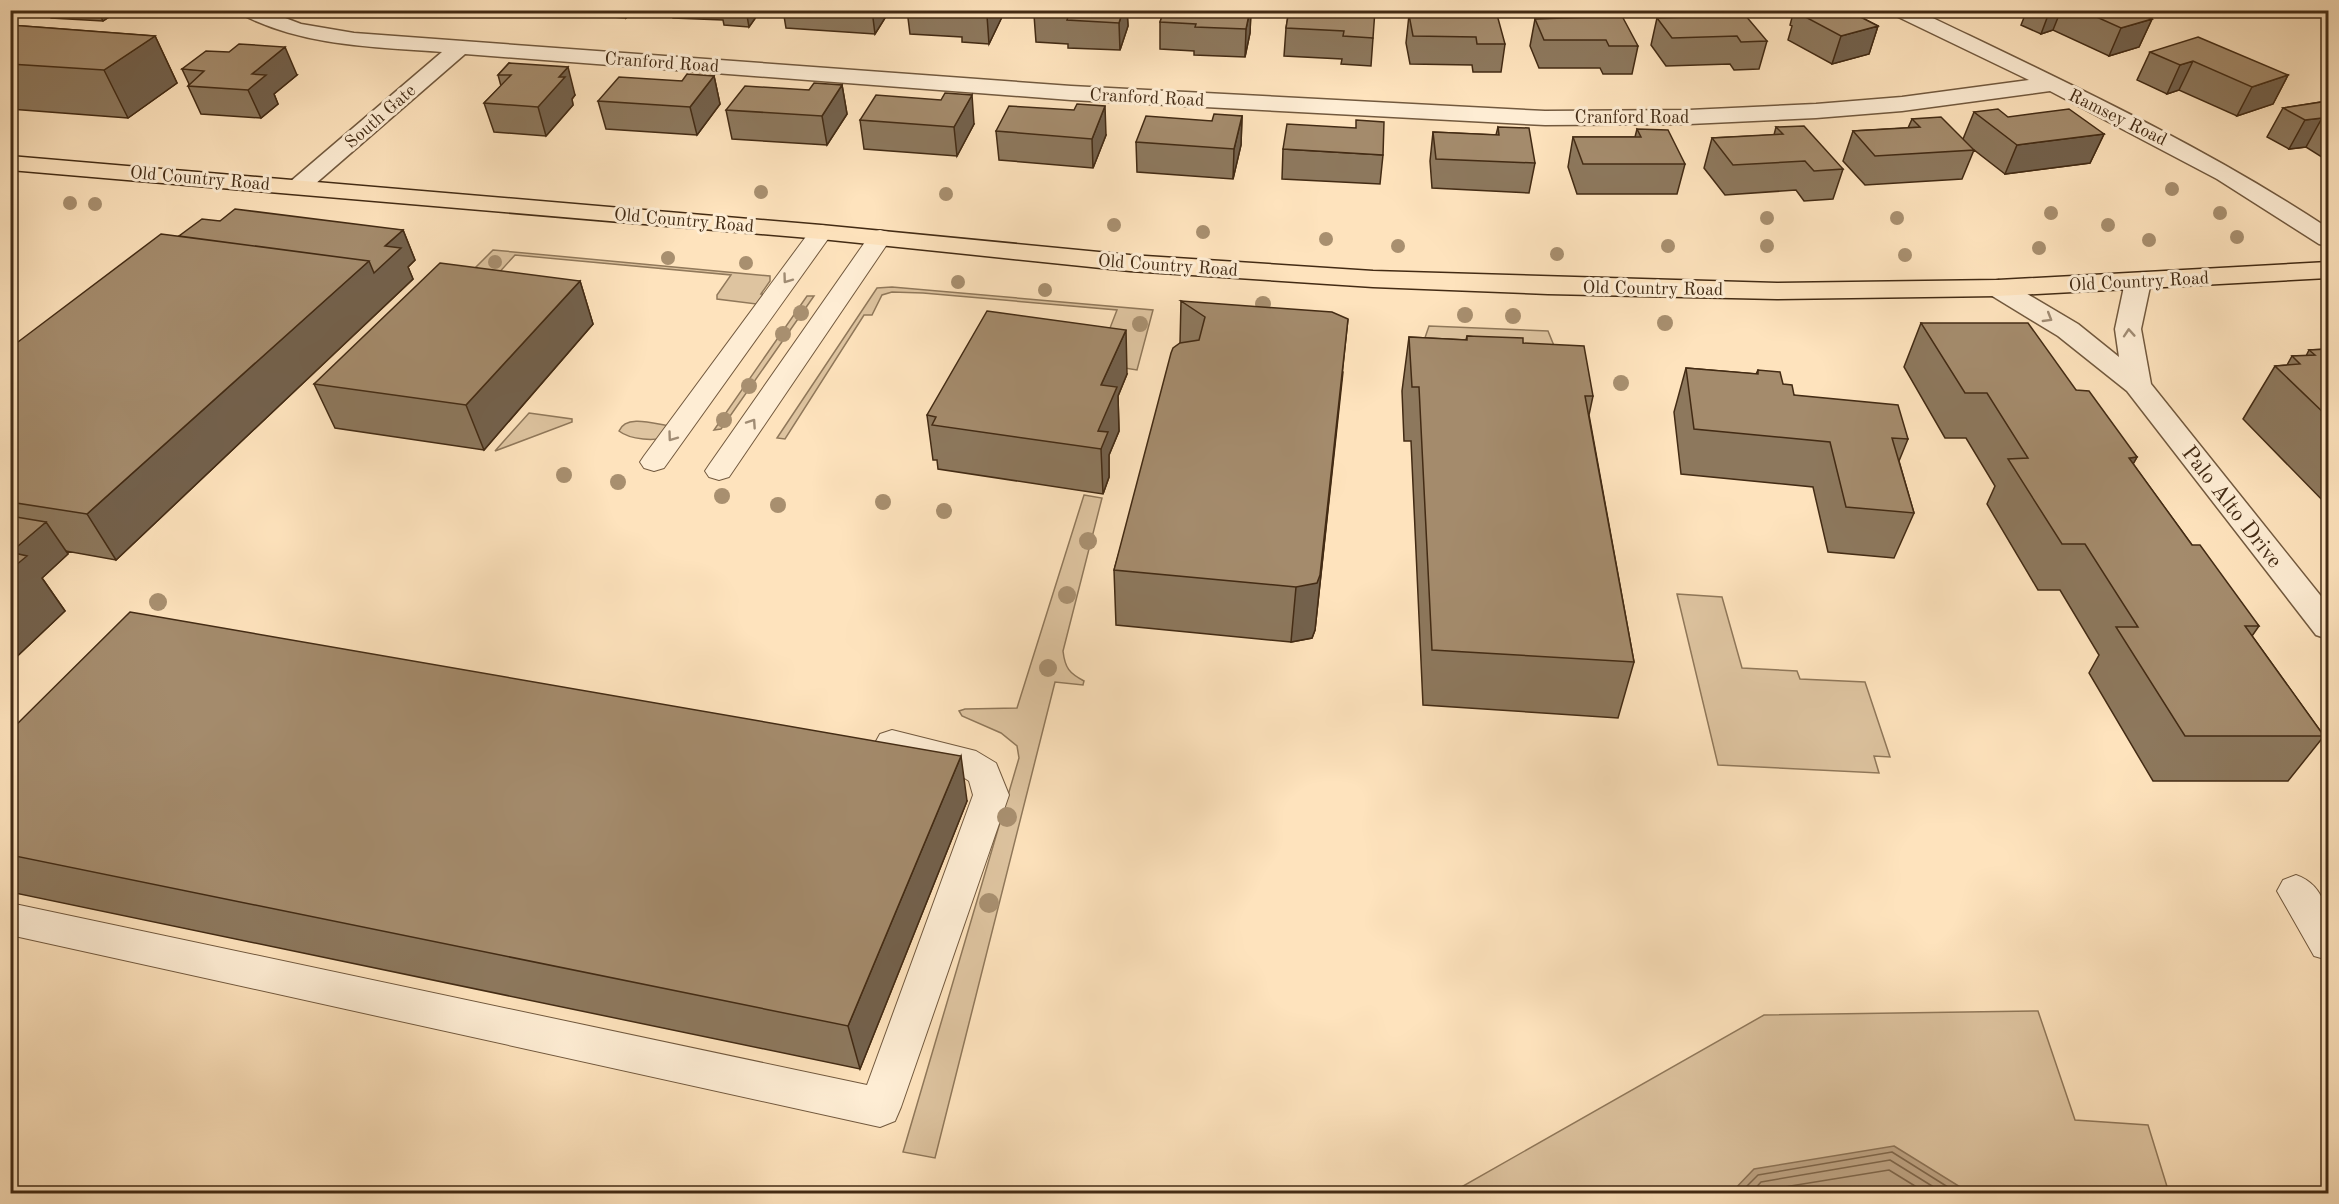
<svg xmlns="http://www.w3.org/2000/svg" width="2339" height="1204" viewBox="0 0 2339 1204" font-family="'Old Standard TT',serif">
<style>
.green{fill:#dec4a0;stroke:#90785a;stroke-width:1.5}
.water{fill:#bea484;stroke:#8d7457;stroke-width:1.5}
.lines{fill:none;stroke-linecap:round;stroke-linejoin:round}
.shore{stroke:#80684c;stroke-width:1.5}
.service-casing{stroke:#72593e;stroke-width:2}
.minor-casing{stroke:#72593e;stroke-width:3}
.primary-casing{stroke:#432b14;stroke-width:3}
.service{fill:#feedd4;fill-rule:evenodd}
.minor{fill:#feedd4;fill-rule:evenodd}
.primary{fill:#fee3bd;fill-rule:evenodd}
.tree{fill:#a88f6f}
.wall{fill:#8d785d;stroke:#432b14;stroke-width:1.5}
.shaded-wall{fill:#73614c;stroke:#432b14;stroke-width:1.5}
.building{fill:#a48b6c;stroke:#432b14;stroke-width:1.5}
.oneway{stroke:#a08c74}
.labels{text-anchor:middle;stroke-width:6;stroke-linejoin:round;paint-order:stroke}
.far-street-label{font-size:18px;fill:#432b14;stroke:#feedd4}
.street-label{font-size:22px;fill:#432b14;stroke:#feedd4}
</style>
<rect width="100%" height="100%" fill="#fee3bd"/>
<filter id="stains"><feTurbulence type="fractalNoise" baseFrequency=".00333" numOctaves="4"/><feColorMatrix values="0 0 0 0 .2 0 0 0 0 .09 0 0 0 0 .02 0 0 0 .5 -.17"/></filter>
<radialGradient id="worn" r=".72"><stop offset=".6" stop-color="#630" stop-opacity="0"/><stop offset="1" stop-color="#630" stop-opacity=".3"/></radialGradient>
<path class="green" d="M493,250L770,276V281L761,294L769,295L668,435C657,443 629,439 619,431C626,414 655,424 669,426L757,304L717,299V295L731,275L515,255L495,277H485L455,305L440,303Z
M892,287L1153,310L1137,370L1112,366L1110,328L1117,310L923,293L892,292L882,295L872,315H864L785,439L777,438L877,288Z
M807,296H814L721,429L714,430Z
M1429,326L1548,331L1561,363L1418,358Z
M529,413L572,419V422L495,451Z
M1084,495L1102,498L1063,651C1065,668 1069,673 1084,681L1083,685L1055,682L935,1158L903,1152L1019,758L1017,746L1001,733L962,716L959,711L965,709L1017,708Z
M1677,594L1722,597L1742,668L1797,671L1800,679L1865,682L1890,757L1874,756L1879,773L1718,765Z
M2038,1011L2075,1120L2148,1125L2169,1193L1449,1194L1764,1015Z"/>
<path class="water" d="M1894,1146L1970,1193H1731L1754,1169Z"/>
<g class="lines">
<path class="shore" d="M1739,1194L1758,1175L1892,1152L1959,1194
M1750,1194L1761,1182L1890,1160L1945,1194
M1762,1194L1766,1190L1889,1170L1928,1194"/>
<g class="service-casing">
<path id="service" d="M821,225L829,227L833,232L664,468L654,471L644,468L640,462L644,456L813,227Z
M880,230L888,232L892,237L729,477L719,480L709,477L705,471L709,465L872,232Z
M892,730L976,751L996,763L1009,795L901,1107L895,1121L880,1127L10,935V903L867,1085L973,795L969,781L954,771L880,752L875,743L880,734Z
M2296,875C2333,888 2328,928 2328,960L2314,956L2277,891L2283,880Z"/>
</g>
<g class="minor-casing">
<path id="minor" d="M238,10H264L301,24L354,33L1071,86L1545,111L1689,110L1816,104L1902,97L2029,80L1892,14L1889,10H1916C2057,78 2198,142 2328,228V246L2319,244L2217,179L2050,91L1902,111L1816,118L1689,124L1545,125L1071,100L465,54L307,191L299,193L291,191L287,186L291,181L442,52C374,47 302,46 241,14Z
M2138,274L2147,277L2151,282L2141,329L2151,384L2328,605V639L2316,635L2127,391L2058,336L1989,294L1985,288L1989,282L1998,280L2007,282L2078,324L2119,357L2115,329L2125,282L2129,277Z"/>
</g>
<g class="primary-casing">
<path id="primary" d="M10,156L821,225L1130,255L1373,271L1777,283L1998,280L2328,262V278L1998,296L1777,299L1548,294L1373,287L1130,271L821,239L10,170Z"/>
</g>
<use href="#service" class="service"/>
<use href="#minor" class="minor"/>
<use href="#primary" class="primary"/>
</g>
<g class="tree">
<circle cx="2172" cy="189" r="7"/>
<circle cx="761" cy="192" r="7"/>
<circle cx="946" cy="194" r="7"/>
<circle cx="70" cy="203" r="7"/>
<circle cx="95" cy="204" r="7"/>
<circle cx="2051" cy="213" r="7"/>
<circle cx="2220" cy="213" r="7"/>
<circle cx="1767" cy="218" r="7"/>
<circle cx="1897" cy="218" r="7"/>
<circle cx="1114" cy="225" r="7"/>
<circle cx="2108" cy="225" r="7"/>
<circle cx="1203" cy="232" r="7"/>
<circle cx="2237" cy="237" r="7"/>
<circle cx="1326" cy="239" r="7"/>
<circle cx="2149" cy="240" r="7"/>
<circle cx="1398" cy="246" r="7"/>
<circle cx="1668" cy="246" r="7"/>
<circle cx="1767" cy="246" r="7"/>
<circle cx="2039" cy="248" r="7"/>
<circle cx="1557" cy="254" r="7"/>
<circle cx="1905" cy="255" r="7"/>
<circle cx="668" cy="258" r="7"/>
<circle cx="495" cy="262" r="7"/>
<circle cx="746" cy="263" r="7"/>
<circle cx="958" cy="282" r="7"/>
<circle cx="1045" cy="290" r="7"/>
<circle cx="1263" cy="304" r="8"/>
<circle cx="801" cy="313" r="8"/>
<circle cx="1465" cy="315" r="8"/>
<circle cx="1513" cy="316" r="8"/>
<circle cx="1665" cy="323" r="8"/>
<circle cx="1140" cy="324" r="8"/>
<circle cx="783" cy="334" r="8"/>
<circle cx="1621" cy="383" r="8"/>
<circle cx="749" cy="386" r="8"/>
<circle cx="724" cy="420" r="8"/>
<circle cx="564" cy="475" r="8"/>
<circle cx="618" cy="482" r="8"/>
<circle cx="722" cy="496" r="8"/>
<circle cx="883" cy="502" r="8"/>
<circle cx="778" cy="505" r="8"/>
<circle cx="944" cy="511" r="8"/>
<circle cx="1088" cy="541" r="9"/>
<circle cx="1067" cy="595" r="9"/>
<circle cx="158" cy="602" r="9"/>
<circle cx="1048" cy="668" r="9"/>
<circle cx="1007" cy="817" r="10"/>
<circle cx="989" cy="903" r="10"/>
</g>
<path class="wall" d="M47,10H118V11L103,21L51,18Z
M597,10H633L626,18L598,16Z
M672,10H761L749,27L724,25L723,20L673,18Z
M783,10H890L875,34L786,28Z
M907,10H1001L1002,17L989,44L962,42V37L910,34Z
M1036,10H1127L1128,26L1120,50L1068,48V44L1036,42L1034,15Z
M1164,10H1251L1250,33L1245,57L1194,55V51L1160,49V22Z
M1289,10L1373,38L1371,66L1341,64L1342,59L1284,56L1286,28Z
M1469,10L1505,44L1501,72H1473L1472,65L1410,64L1406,43L1409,15L1468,16Z
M1794,10H1847L1878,26L1869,54L1832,64L1788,40L1792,26L1790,25Z
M2027,10H2132L2152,19L2139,47L2109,56L2053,30L2041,34L2021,25Z
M1657,18L1767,41L1759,69L1734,70L1730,64L1666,66L1651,45Z
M1535,19L1638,46L1632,74H1603L1600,68H1539L1530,46Z
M10,25L155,36L177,83L128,118L10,109Z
M2150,52L2288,75L2273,104L2237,116L2179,90L2167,94L2137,80Z
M509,63L575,95L572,99L573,105L546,136L494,132L484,103L501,86L498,75Z
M182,69L297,75L274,94L278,104L261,118L201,114L188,86L189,84Z
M714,76L720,104L697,135L606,129L598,101L682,81Z
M842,85L847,114L827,145L732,139L726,110L809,90Z
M2328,101V161L2306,147L2289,149L2267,137L2283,108Z
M1974,112L2104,134L2090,163L2005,174L1974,150L1962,179L1865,185L1843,161L1853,131L1908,128L1912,119L1963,139Z
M1242,116L1241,145L1233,179L1137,172L1136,142L1212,121Z
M860,120L974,124L957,156L864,149Z
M1498,127L1535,163L1529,193L1432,188L1430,161L1433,132L1496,135Z
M1776,127L1843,169L1833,199L1804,201L1796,190L1725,195L1704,168L1712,138L1774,135Z
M1637,129L1685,164L1677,194H1577L1568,167L1573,137H1635Z
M996,131L1106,135L1093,168L999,160Z
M1283,149L1383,155L1380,184L1282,179Z
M220,221L403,230L415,260L408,267L413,279L116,560L66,551L68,554L42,578L65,611L10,663V348L179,236Z
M580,281L593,324L484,450L335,428L314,384Z
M1181,301L1343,372L1315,630L1312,638L1291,642L1116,625L1114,570L1180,343Z
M1921,323L2076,390L2137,457L2133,464L2192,545L2259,626L2252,636L2324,736L2288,781H2153L2089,673L2099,655L2060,590H2038L1987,504L1995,486L1966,438H1945L1904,367Z
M1467,336L1523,343L1593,396L1589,415L1634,662L1618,718L1423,705L1411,441H1404L1402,391L1409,337L1466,340Z
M2328,349V506L2243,419L2275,366L2287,365L2292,356H2306L2309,350Z
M1686,368L1756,374L1758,370L1783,384L1794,395L1908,439L1899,461L1914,513L1894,558L1828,552L1813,487L1681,474L1674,412Z
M1127,374L1118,396L1119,431L1109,455V477L1103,494L938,469L937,460H933L927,415Z
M10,731L967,801L860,1069L10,892Z"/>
<path class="shaded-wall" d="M97,10H118V11L103,21Z
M625,10H633L626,18Z
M746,10H761L749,27Z
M872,10H890L875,34Z
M990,10H1001L1002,17L989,44L987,16Z
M1123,10H1127L1128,26L1120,50L1119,23Z
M1250,10H1251L1250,33L1245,57L1246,29Z
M2050,10H2061L2053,30L2041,34Z
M2152,19L2139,47L2109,56L2121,28Z
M1878,26L1869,54L1832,64L1841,36Z
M155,36L177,83L128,118L104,70Z
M285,47L297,75L274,94L278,104L261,118L248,90L252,74Z
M2193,61L2179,90L2167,94L2180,65Z
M568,67L575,95L572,99L573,105L546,136L538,107L559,77Z
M2288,75L2273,104L2237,116L2252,87Z
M714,76L720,104L697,135L690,107Z
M842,85L847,114L827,145L822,116Z
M972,95L974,124L957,156L954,127Z
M1105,106L1106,135L1093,168L1092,139Z
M1242,116L1241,145L1233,179L1234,149Z
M2322,118L2306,147L2289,149L2305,120Z
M2104,134L2090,163L2005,174L2017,145Z
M403,230L415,260L408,267L413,279L116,560L87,514Z
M580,281L593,324L484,450L466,405Z
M1348,319L1315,630L1312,638L1291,642L1296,587Z
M1126,330L1127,374L1118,396L1119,431L1109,455V477L1103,494L1101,449L1098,431L1101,385Z
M2137,457L2112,502L2129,458Z
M46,522L68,554L42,578L65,611L10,663V552Z
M961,756L967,801L860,1069L848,1026Z"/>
<path class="building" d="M962,10H990L987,16L959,15Z
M1036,10H1123L1119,23L1067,20L1068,17L1034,15Z
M1164,10H1250L1246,29L1195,27L1196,24L1160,22Z
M1289,10H1375L1373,38L1343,36L1344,31L1286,28Z
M1469,10L1496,11L1505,44H1477L1476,37L1413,36L1409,15L1471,16Z
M1804,10H1847L1878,26L1841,36L1796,12Z
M2081,10H2132L2152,19L2121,28Z
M1745,15L1767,41L1741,42L1737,36L1672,38L1657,18Z
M1622,16L1638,46H1609L1606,40H1544L1535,19Z
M10,25L155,36L104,70L10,64Z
M2198,37L2288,75L2252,87L2193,61L2180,65L2150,52Z
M239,44L285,47L252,74L266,75L248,90L188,86L204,71L182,69L206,51L229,52Z
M509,63L568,67L559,77H565L538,107L484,103L511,75H498Z
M687,74L714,76L690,107L598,101L619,77L682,81Z
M814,83L842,85L822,116L726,110L745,86L809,90Z
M945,93L972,95L954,127L860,120L876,95L941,100Z
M2328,101V122L2322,118L2305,120L2283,108Z
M1077,104L1105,106L1092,139L996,131L1009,106L1074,110Z
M1998,109L2008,117L2069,109L2104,134L2017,145L1974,112Z
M1214,114L1242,116L1234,149L1136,142L1146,116L1212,121Z
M1941,117L1974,150L1875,156L1853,131L1920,127L1912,119Z
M1356,120L1384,122L1383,155L1283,149L1287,124L1356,128Z
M1804,126L1843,169L1814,171L1805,161L1733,165L1712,138L1783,134L1776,127Z
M1498,127L1529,128L1535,163L1436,159L1433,132L1499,135Z
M1637,129L1668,130L1685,164H1583L1573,137H1641Z
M235,209L403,230L385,246L401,248L374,273L369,261L179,236L202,219L220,221Z
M161,234L369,261L87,514L10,502V348Z
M440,263L580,281L466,405L314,384Z
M1181,301L1332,312L1348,319L1320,575L1317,583L1296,587L1114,570L1171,353L1173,348L1180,343L1199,340L1205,317Z
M987,311L1126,330L1101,385L1117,387L1098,431L1108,432L1101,449L932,425L936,417L927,415Z
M1921,323H2028L2076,390L2089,391L2137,457L2129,458L2192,545H2200L2259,626H2245L2324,736H2185L2116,627H2138L2085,544H2062L2008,459L2028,458L1987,393H1965Z
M1467,336L1523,338V343L1584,346L1593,396H1585L1634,662L1432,650L1419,387H1412L1409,337L1467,340Z
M2328,349V417L2275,366L2300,364L2292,356L2315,355L2309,350Z
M1686,368L1758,374V370L1780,372L1783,384L1792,385L1794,395L1898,405L1908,439L1892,438L1914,513L1846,507L1830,442L1694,429Z
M10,516L46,522L11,552H10Z
M10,552L27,556L10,570Z
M130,612L961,756L848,1026L10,855V731Z"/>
<defs><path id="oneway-chevron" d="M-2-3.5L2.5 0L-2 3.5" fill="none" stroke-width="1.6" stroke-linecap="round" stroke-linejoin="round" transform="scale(1.5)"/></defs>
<g class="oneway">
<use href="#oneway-chevron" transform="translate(787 279) rotate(126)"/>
<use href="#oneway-chevron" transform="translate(2048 318) rotate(31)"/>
<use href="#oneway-chevron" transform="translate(2129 333) rotate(-94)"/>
<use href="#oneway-chevron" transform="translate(752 423) rotate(-56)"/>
<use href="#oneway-chevron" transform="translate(672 437) rotate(126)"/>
</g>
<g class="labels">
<g class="far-street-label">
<text transform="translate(662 62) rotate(4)" y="6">Cranford Road</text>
<text transform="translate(1147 97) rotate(3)" y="6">Cranford Road</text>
<text transform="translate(380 116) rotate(-41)" y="6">South Gate</text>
<text x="1632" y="123">Cranford Road</text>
<text transform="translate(2118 117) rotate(26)" y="6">Ramsey Road</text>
<text transform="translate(200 178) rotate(5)" y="6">Old Country Road</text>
<text transform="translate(684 220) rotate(5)" y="6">Old Country Road</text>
<text transform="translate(1168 265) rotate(4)" y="6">Old Country Road</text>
<text transform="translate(2139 281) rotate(-3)" y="6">Old Country Road</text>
<text transform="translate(1653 288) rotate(1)" y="6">Old Country Road</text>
</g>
<g class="street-label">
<text transform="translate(2233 506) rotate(52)" y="8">Palo Alto Drive</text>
</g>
</g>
<rect width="2339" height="1204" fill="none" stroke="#fee3bd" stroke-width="36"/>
<rect x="12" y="12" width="2315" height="1180" fill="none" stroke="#432b14" stroke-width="3"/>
<rect x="18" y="18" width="2303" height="1168" fill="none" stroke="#432b14" stroke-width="1.5"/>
<rect width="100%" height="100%" filter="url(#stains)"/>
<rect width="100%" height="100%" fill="url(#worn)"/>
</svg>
